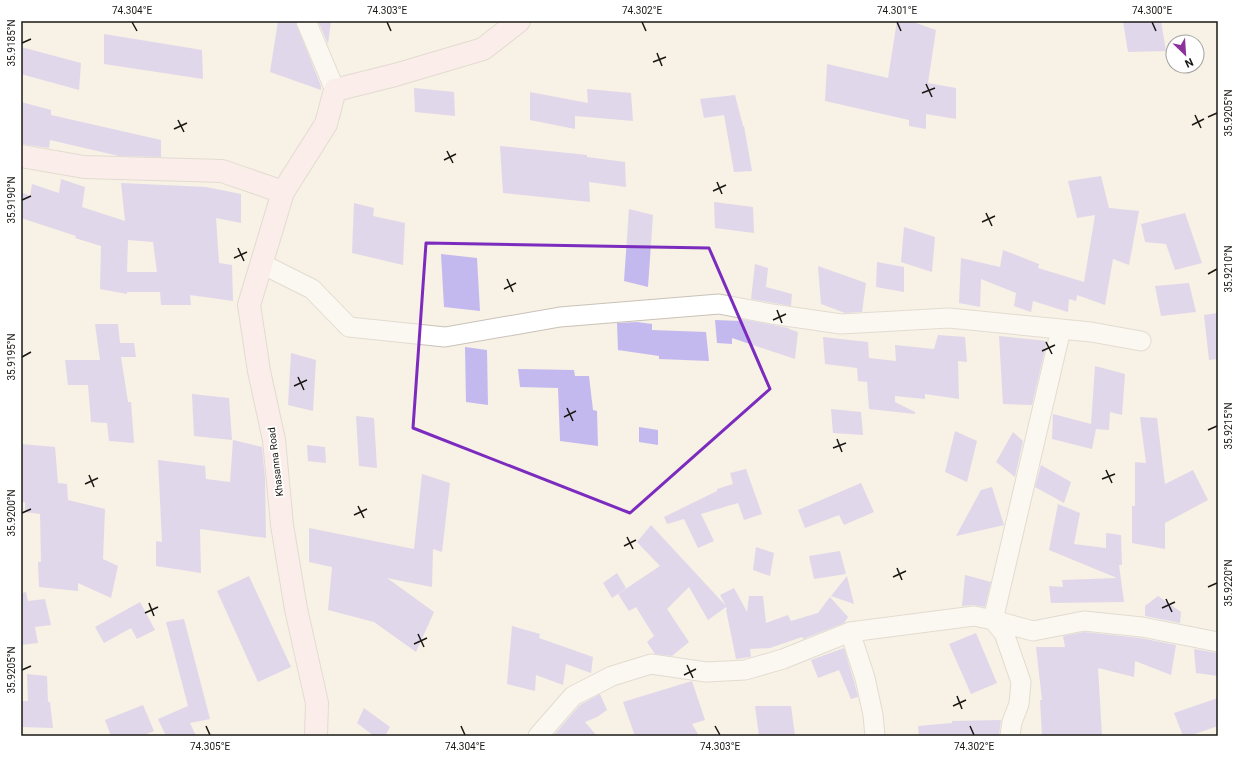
<svg xmlns="http://www.w3.org/2000/svg" width="1239" height="757" viewBox="0 0 1239 757" font-family="Roboto,sans-serif">
<style>
.building{fill:#c4b9ef;fill-rule:evenodd}
.lines{fill:none;stroke-linecap:round;stroke-linejoin:round}
.street-casing{stroke:#c9c2b7;stroke-width:21}
.secondary-casing{stroke:#c9c2b7;stroke-width:24}
.street{stroke:#fff;stroke-width:19}
.secondary{stroke:#feebf0;stroke-width:22}
.marked{fill:none;stroke:#7b2cbf;stroke-width:3;stroke-linejoin:round}
.ticks{fill:none;stroke:#1a1814;stroke-width:1.5}
.labels{text-anchor:middle;stroke-width:3.5;stroke-linejoin:round;paint-order:stroke}
.street-label{font-size:10px;fill:#1a1814;stroke:#fff}
.neatline{fill:none;stroke:#1a1814;stroke-width:1.5}
.ticks-label{font-size:10px;text-anchor:middle;fill:#1a1814}
</style>
<rect width="100%" height="100%" fill="#f8f1e5"/>
<path class="building" d="M278,21H295L321,86V90L270,72Z
M318,21H331L328,44Z
M897,21H910L936,30L928,83L956,88V119L926,114V129L909,126V120L825,101L827,64L888,78Z
M1123,21H1161L1166,51L1128,52Z
M104,34L202,50L203,79L104,64Z
M21,47L81,63L79,90L21,74Z
M414,88L454,92L455,116L415,112Z
M587,89L631,93L633,121L575,116V129L530,120V92L588,103Z
M735,95L743,126H744L752,171L734,172L724,115L704,118L700,99Z
M21,102L51,110V115L161,140V157L119,156L50,140L49,148L21,144Z
M500,146L587,155V157L625,162L626,187L589,182L590,202L503,193Z
M1101,176L1109,208L1139,211L1129,265L1113,259L1105,305L1077,295L1076,301L1069,299L1068,312L1033,301L1031,312L1014,306L1016,293L981,279L980,307L959,303L961,258L1000,267L1003,250L1039,264L1038,268L1084,282L1095,215L1077,218L1068,181Z
M61,179L85,187L82,207L125,221L121,183L206,187L241,194V223L216,218L219,263L232,265L233,301L190,295L191,305H161L160,292H127V294L100,289L101,246L75,238L76,236L21,218V192L30,196L32,184L59,193ZM128,240L153,242L157,272H127Z
M714,202L753,207L754,233L715,228Z
M354,203L374,208L373,216L405,223L403,265L352,253Z
M629,209L653,215L648,287L624,281Z
M1185,213L1202,263L1175,270L1166,244L1145,242L1141,224Z
M904,227L935,237L932,272L901,262Z
M441,254L477,258L480,311L444,307Z
M877,262L904,267V292L876,287Z
M755,264L768,268L766,287L792,294L791,306L751,299Z
M818,266L866,283L862,312L845,313L821,304Z
M1189,283L1196,312L1161,316L1155,286Z
M1218,313V359L1209,360L1204,315Z
M741,319L789,328V329L798,332L795,359L732,338V344L717,343L715,320L741,321Z
M637,322L652,324V330L706,332L709,361L659,359V356L618,350L617,323Z
M95,324H118L120,343H134L136,357H121L128,402H131L134,443L109,441L107,423L91,422L88,385H68L65,360H100Z
M938,335L965,337L967,362L958,361L959,399L925,394V399L895,396V402L915,412V414L869,409L867,382L858,381L857,368L825,364L823,337L868,342L869,358L896,361L895,345L934,349Z
M999,336L1047,341L1032,405L1003,404Z
M465,347L487,350L488,405L466,402Z
M291,353L316,360L313,411L288,405Z
M1095,366L1125,374L1122,415L1110,412L1109,430L1096,429L1092,449L1052,439L1053,414L1091,424Z
M518,369L574,370L575,376H589L593,410L597,411L598,446L560,441L558,388L520,387Z
M192,394L229,398L232,440L194,436Z
M831,409L861,412L863,435L833,433Z
M356,416L374,418L377,468L359,466Z
M1140,417L1157,418L1165,484L1193,470L1208,500L1165,523V549L1132,543V506H1135V462L1146,463Z
M639,427L658,430V445L639,442Z
M955,431L977,441L967,482L945,472Z
M1013,432L1023,441L1015,477L996,462Z
M233,440L262,447L265,478L266,538L200,529L201,573L156,566V541L162,542L158,460L205,466L206,479L230,482Z
M21,444L55,447L58,483L67,484L68,500L105,509L103,559L118,566L111,598L78,583V591L39,587L38,562H41L40,514L25,512V502H21Z
M307,445L325,447L326,463L308,461Z
M1041,465L1071,482L1064,503L1035,487Z
M746,469L762,514L744,520L738,503L701,514L714,541L698,548L684,519L667,524L664,517L717,491V489L733,484L730,473Z
M422,474L450,483L442,552L433,549L432,587L387,578L434,612L416,652L374,622L328,610L332,567L309,562V528L414,549Z
M861,483L874,512L844,525L839,515L805,528L798,510Z
M992,487L1004,525L956,536L981,490Z
M1058,504L1080,513L1074,544L1106,548V533L1121,535L1122,565H1119L1124,602L1051,603L1049,586L1063,587L1062,580L1117,578L1049,550Z
M651,525L726,606L720,595L734,588L747,612L749,596H763L766,623L788,615L791,621L818,613L830,597L848,617L844,623L803,639L802,637L770,648L750,649L751,657L736,659L726,610L727,609L726,607L708,620L689,587L667,609L689,642L672,656L655,654L647,642L654,636L636,607L629,611L618,594L660,566L637,542Z
M756,547L774,553L770,576L753,570Z
M840,551L846,574L814,579L809,556Z
M617,573L626,588L612,598L603,583Z
M965,575L991,582L985,607L973,605L962,606Z
M249,576L291,667L258,682L217,591Z
M847,576L854,604L831,596Z
M26,592L28,601L45,599L51,625L35,627L38,643L21,645V593Z
M1158,596L1181,612L1180,623L1145,616V606Z
M140,602L155,630L137,639L131,628L104,643L95,627Z
M184,619L210,719L190,723L196,736H166L158,719L188,706L166,622Z
M512,626L540,634L539,638L593,657L591,673L566,664L563,685L536,675L535,691L507,684Z
M1084,632L1140,638L1176,645L1171,675L1135,661L1134,677L1098,668L1102,736H1042L1040,700H1042L1036,647H1065L1063,636Z
M976,633L997,683L971,694L949,644Z
M844,648L854,681L858,697L851,699L839,670L818,678L811,660Z
M1194,649L1218,653V676L1196,673Z
M27,674L47,676L48,702H50L53,728L21,727V701H28Z
M692,681L705,720L692,724L699,736H635L623,702Z
M600,694L607,710L597,717L585,722L597,736H553L580,705Z
M1218,698V726L1189,736H1183L1174,713Z
M143,705L154,731L142,736H111L105,720Z
M755,706H791L795,736H759Z
M364,708L390,727L385,736H374L357,723Z
M1001,720L999,736H919L918,726L952,723V721Z"/>
<g class="lines">
<g class="street-casing">
<path id="street" d="M306,21L335,90
M262,264L312,289L349,327L445,337L560,317L719,304L772,314L841,324L949,318L1091,332L1141,341
M1061,329L993,620L1033,631L1084,621L1142,627L1218,642
M850,632L865,678L873,715L875,736
M538,736L573,696L612,676L651,664L706,672L745,670L783,659L850,632L974,616L993,620L1004,633L1021,682L1019,704L1012,722L1010,736"/>
</g>
<g class="secondary-casing">
<path id="secondary" d="M21,156L84,167L222,171L283,192L326,124L335,90L395,75L483,49L519,21
M283,192L249,305L259,371L274,440L282,525L296,609L317,703L316,736"/>
</g>
<use href="#street" class="street"/>
<use href="#secondary" class="secondary"/>
</g>
<path d="M0 0H1239V757H0ZM426,243L709,248L770,389L630,513L413,428Z" fill="#f8f1e5" fill-opacity=".55" fill-rule="evenodd"/>
<path class="marked" d="M426,243L709,248L770,389L630,513L413,428Z"/>
<path class="ticks" d="M132,22L137,31M387,22L391,31M642,22L646,31M897,22L901,31M1152,22L1156,31M22,43L31,39M657,53L662,66M653,62L666,57M926,84L932,97M922,93L935,88M1195,115L1201,128M1208,117L1217,113M178,120L184,132M1192,125L1204,119M174,129L187,123M447,151L453,163M444,160L456,154M717,182L722,194M713,191L726,185M22,200L31,196M986,213L992,226M982,222L995,216M238,248L244,261M234,258L247,252M1208,274L1217,269M507,279L513,292M504,289L516,283M777,310L782,323M773,320L786,314M1046,342L1052,354M1042,351L1055,345M22,357L31,352M298,377L304,390M294,386L307,380M567,408L573,421M564,417L576,411M1208,430L1217,426M837,439L842,452M833,448L846,443M1106,470L1112,483M89,475L94,487M1102,479L1115,474M85,484L98,478M358,506L364,518M22,513L31,509M354,515L367,509M627,537L633,549M624,546L636,540M897,568L902,580M893,577L906,571M1208,587L1217,583M1166,599L1172,612M149,603L154,616M1162,608L1175,602M145,613L158,607M418,634L424,647M414,644L427,638M687,665L693,678M22,670L31,666M684,675L696,669M957,696L962,709M953,706L966,700M206,726L210,735M461,726L465,735M715,726L720,735M970,726L974,735"/>
<g class="labels">
<g class="street-label">
<text transform="translate(275 462) rotate(-97)" y="4">Khasanna Road</text>
</g>
</g>
<rect width="1239" height="757" fill="none" stroke="#ffffff" stroke-width="44"/>
<g transform="translate(1185 54) rotate(155)"><circle r="19" fill="#ffffff" stroke="#a3a3a1"/>
<path d="M0-3L7 15L0 10L-7 15Z" fill="#8d319b"/>
<text y="-6" font-size="11" font-weight="bold" text-anchor="middle" fill="#1a1814">N</text>
</g>
<rect x="22" y="22" width="1195" height="713" class="neatline"/>
<g class="ticks-label">
<text x="132" y="14">74.304°E</text>
<text x="387" y="14">74.303°E</text>
<text x="642" y="14">74.302°E</text>
<text x="897" y="14">74.301°E</text>
<text x="1152" y="14">74.300°E</text>
<text transform="translate(11 43) rotate(-90)" y="4">35.9185°N</text>
<text transform="translate(1228 113) rotate(-90)" y="4">35.9205°N</text>
<text transform="translate(11 200) rotate(-90)" y="4">35.9190°N</text>
<text transform="translate(1228 269) rotate(-90)" y="4">35.9210°N</text>
<text transform="translate(11 357) rotate(-90)" y="4">35.9195°N</text>
<text transform="translate(1228 426) rotate(-90)" y="4">35.9215°N</text>
<text transform="translate(11 513) rotate(-90)" y="4">35.9200°N</text>
<text transform="translate(1228 583) rotate(-90)" y="4">35.9220°N</text>
<text transform="translate(11 670) rotate(-90)" y="4">35.9205°N</text>
<text x="210" y="750">74.305°E</text>
<text x="465" y="750">74.304°E</text>
<text x="720" y="750">74.303°E</text>
<text x="974" y="750">74.302°E</text>
</g>
</svg>
